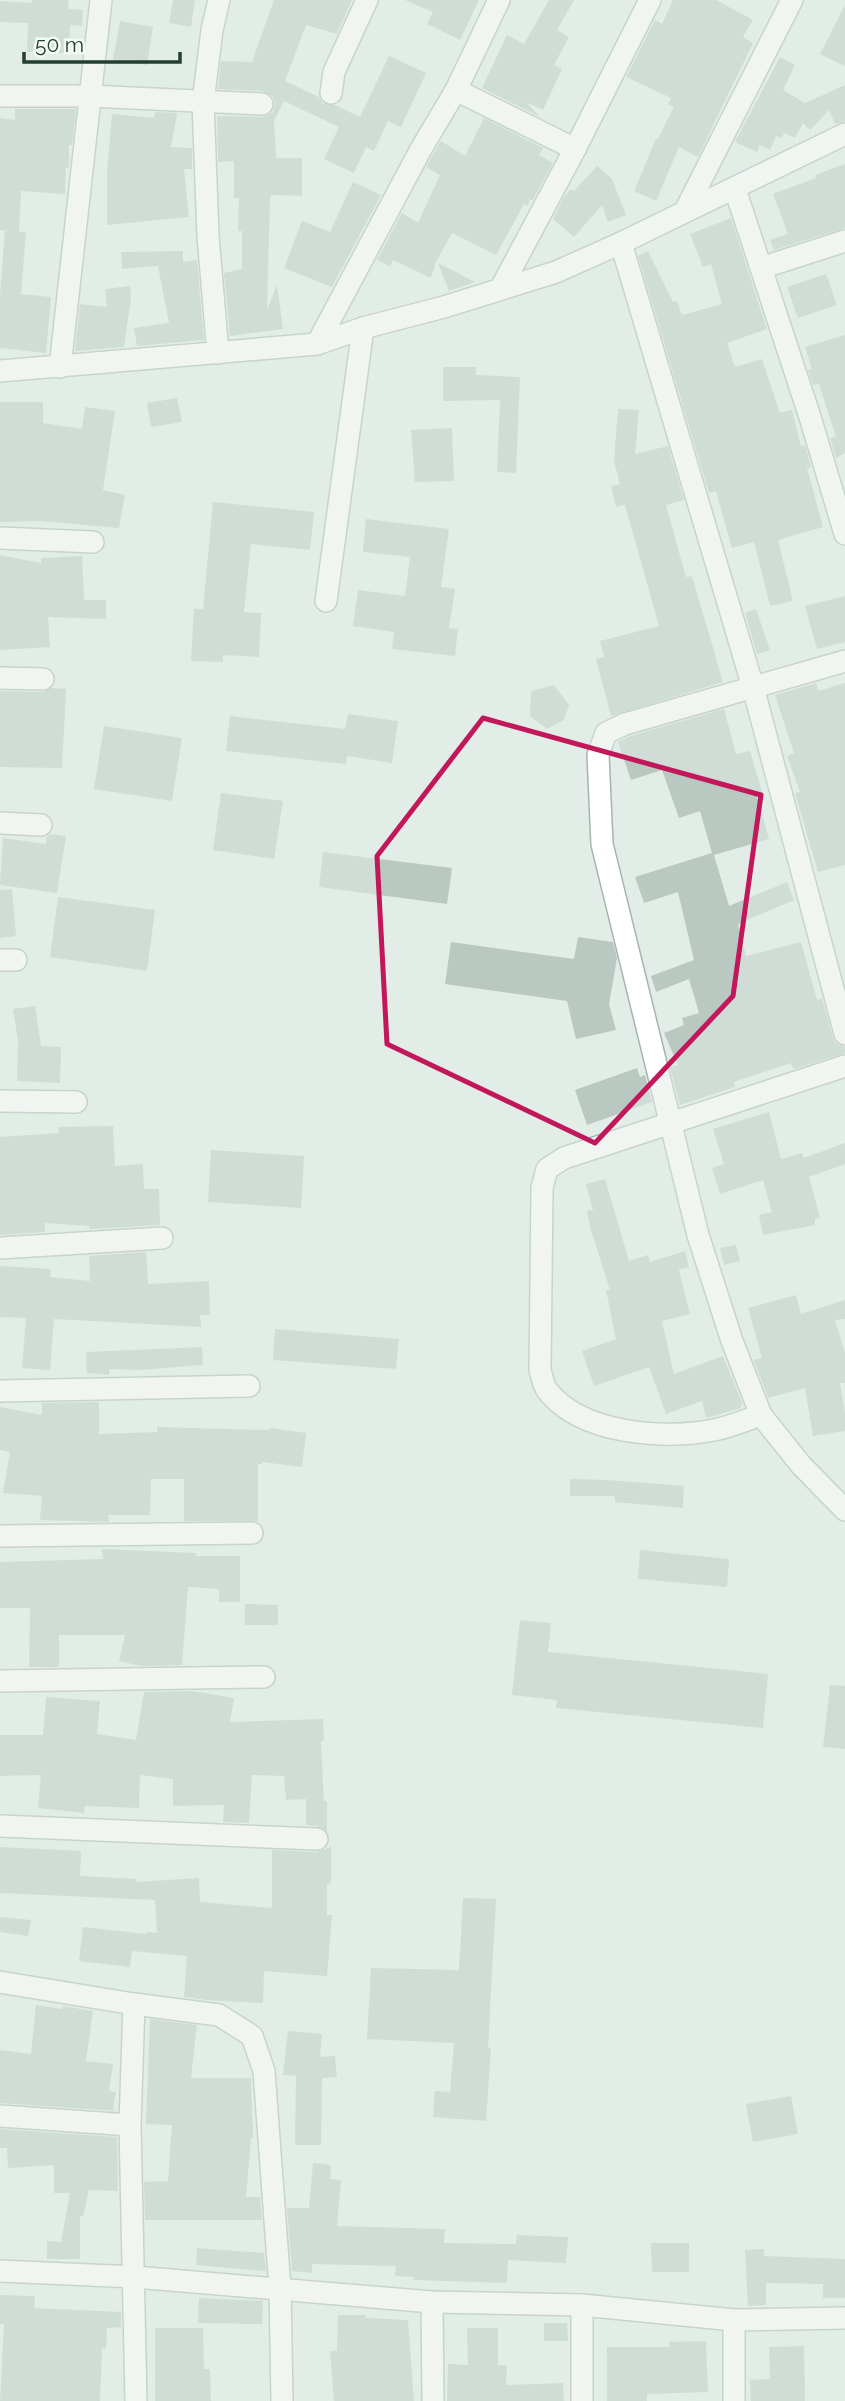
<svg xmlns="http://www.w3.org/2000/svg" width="845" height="2401" font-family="Raleway,sans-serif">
	<rect width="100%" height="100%" fill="#e3ede8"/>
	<g fill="#b9c8c0">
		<path d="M32,0h37l-1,9 15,1 -1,16 -12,-1 -1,28 -42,-1 1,-29 -28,-1v-21l31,2z"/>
		<path d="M173,0h22l-4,27 -22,-4z"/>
		<path d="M274,0h78l-15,34 -31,-9 -21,56 34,16 4,7 12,1 25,12 29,-61 37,17 -25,54 -13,-6 -14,30 -8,-4 -12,26 -30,-14 15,-32 -55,-26 -10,20 2,37h26v38l-31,-1 -1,4 -3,111 10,-25 6,44 -53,7 -6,-63 18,-4v-38h-4l1,-33h-5v-37l-16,1 -1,-46 45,1 11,-5 2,-8 -2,-7 -10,-6 -45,-2 3,-28 31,1z"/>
		<path d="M405,0h74l-19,40 -33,-16 6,-12z"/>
		<path d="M549,0h25l-17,30 12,7 -15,28 8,4 -19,41 -17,-8 14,15 -58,-29 25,-53 17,9z"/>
		<path d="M673,0h43l37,20 -10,17 10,6 -55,114 -19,-10 -23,54 -22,-10 22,-52 1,1 17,-33 -6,-3 3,-6 -45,-21 29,-57 7,4z"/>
		<path d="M845,5v61l-25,-12z"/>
		<path d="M120,21l33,6 -6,38 -34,-5z"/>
		<path d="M780,57l15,8 -12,25 22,13 40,-18v36l-10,3 -6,-14 -19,20 -7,-7 -8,15 -11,-5 -2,5 -6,-2 -6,14 -10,-5 -3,7 -22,-10z"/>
		<path d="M15,109h61l-4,36h-3v23h-3l-1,26 -44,-3 -2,41h7l-5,62 30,3 -5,56 -46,-5v-53l5,-64h7l-12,-1v-112l15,2z"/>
		<path d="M155,112l22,1 -6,34 21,1v21h-8l5,48 -82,8v-53l5,-58 42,4z"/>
		<path d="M484,118l59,30 -4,7 14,8 -21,38 -2,-2 -2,7 -4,-2 -28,51 -44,-22 -16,29 -5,16 -38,-18 -3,6 -13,-6 25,-47 16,10 22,-48 -14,-8 15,-26 24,15z"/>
		<path d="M845,164v64l-71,22 -4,-10 18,-6 -15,-40 43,-16 -1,-3z"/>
		<path d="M597,166l15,13 14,36 -18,7 -6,-17 -28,32 -21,-18 11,-22 7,-8 3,2z"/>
		<path d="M353,182l28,13 -49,92 -48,-19 18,-47 28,11z"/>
		<path d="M731,218l36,111 -40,14 8,24 27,-8 18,54 12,-3 9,36 4,-1 6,22 -4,1 16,59 -45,13 15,61 -23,5 -16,-64 -22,6 -16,-57 -7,2 -71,-237 10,-5 25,51 4,-1 5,14 40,-11 -11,-40 -8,3 -13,-33z"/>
		<path d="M183,251v11l14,-2 7,80 -67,6 -3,-18 35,-5 -11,-57 -36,3 -1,-17z"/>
		<path d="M438,263l37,19 -26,9z"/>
		<path d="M826,274l11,31 -39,13 -11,-31z"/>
		<path d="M130,286l1,12 -7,49 -49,4 5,-47 27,3 -2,-18z"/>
		<path d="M845,335v118l-9,5 -6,-20 6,-1 -17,-53 -6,1 -5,-15 4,-1 -7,-22z"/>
		<path d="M443,367h33v8l44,2 -4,96 -19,-1 3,-72 -57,1z"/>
		<path d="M177,398l5,24 -31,5 -4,-24z"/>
		<path d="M0,402h43v21l39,6 3,-22 30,4 -12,79 22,5 -6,33 -79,-7 -40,1z"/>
		<path d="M618,409l21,1 -4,44 33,-8 16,54 -18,5 20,72 6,-1 31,106 -112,34 -15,-57 8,-2 -4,-16 59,-15 -34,-121 -9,2 -5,-21 9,-2 -6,-23z"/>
		<path d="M452,428l2,53 -39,1 -4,-52z"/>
		<path d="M213,502l101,10 -4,38 -59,-6 -7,68 17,1 -2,44 -36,-2v7l-32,-1 3,-52h9z"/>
		<path d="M366,519l83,10 -8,58 14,2 -6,39 9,1 -3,27 -63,-7 2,-17 -41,-6 5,-36 47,6 5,-39 -47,-5z"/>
		<path d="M0,555l41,8v-5l41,-2 2,44h22v19l-58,-2 2,30 -50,3z"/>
		<path d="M845,596v46l-28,7 -12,-43z"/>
		<path d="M756,609l14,41 -13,4 -12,-41z"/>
		<path d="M816,683l2,8 27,-8v182l-27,7 -23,-79 5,-1 -13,-36 7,-3 -19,-58z"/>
		<path d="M554,685l15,20 -5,15 -17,9 -17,-13 1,-25z"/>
		<path d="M52,688l14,1 -4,79 -62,-1v-76l43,1z"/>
		<path d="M724,709l12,45 14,-3 13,44 -6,2 12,42 -55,16 15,51 58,-24 7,18 -56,24 8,32 55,-14 16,58 5,-2 11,40 3,6 9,3v6l-51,16 -3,-6 -57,19 1,5 -55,18 -10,-38 8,-2 -14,-32 20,-8 -2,-7 17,-5 -10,-34 -33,13 -5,-16 43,-16 -16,-68 -34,11 -9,-26 77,-24 -12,-42 -21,7 -17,-48 -31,10 -13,-38 12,-6z"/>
		<path d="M348,714l50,7 -6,42 -45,-7 -1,8 -120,-13 4,-35 115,13z"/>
		<path d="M104,726l78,12 -10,63 -78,-12z"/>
		<path d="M221,793l62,8 -9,58 -61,-9z"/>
		<path d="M51,834l15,2 -9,57 -57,-8 3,-47 43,6 1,-8z"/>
		<path d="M323,852l129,16 -5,36 -128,-17z"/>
		<path d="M12,889l4,47 -16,2v-48z"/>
		<path d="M58,897l97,13 -8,61 -97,-14z"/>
		<path d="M578,937l35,5 4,16 -8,46 7,26 -40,9 -9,-38 -122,-17 6,-42 123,17z"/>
		<path d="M35,1006l6,40 20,1 -1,36 -43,-2 1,-40 -5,-32z"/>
		<path d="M637,1068l3,9 5,-2 7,27 -65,23 -12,-35z"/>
		<path d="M769,1112l12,47 21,-6 2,5 41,-15v21l-36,13 11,41 -5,1v6l-52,10 -4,-20 13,-3 -9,-32 -43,14 -8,-26 12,-4 -11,-35z"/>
		<path d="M113,1126l2,40 28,-2 1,25h15l1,36 -71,4v-3l-44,-3v9l-45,3v-98l59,-4 -1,-6z"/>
		<path d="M211,1150l93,6 -3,52 -93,-6z"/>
		<path d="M605,1179l24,82 19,-6 2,7 35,-11 4,16 -10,3 11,44 -28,7 12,53 49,-18 20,49h-3l1,3 -35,10 -4,-17 -36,13 -17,-47 -55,19 -12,-35 34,-12 -10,-49h4l-19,-60 -4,-19 6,-1 -7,-26z"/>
		<path d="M736,1245l4,16 -16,4 -4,-17z"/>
		<path d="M146,1252l2,32 61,-3 1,34h-10l1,12 -147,-8 -4,51 -28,-2 4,-50 -26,-1v-51l51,3 -1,8 40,4 -1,-25z"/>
		<path d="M796,1295l5,19 44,-14v19l-10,1 10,33v30h-5l5,30v18l-32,5 -8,-48 -37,10 -14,-38 8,-2 -14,-50z"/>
		<path d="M275,1329l124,10 -3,30 -123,-9z"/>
		<path d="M202,1347l1,18 -64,5 -30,-1v6l-22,-2 -1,-21z"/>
		<path d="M99,1402v32l58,-2v-5l113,3v-2l36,5 -4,34 -40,-5v2h-4v57h-74v-42h-33l-1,36h-42l1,7 -69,-2 2,-24 -39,-3 7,-41 -10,-2v-43l42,8v-12z"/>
		<path d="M570,1479l38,1 76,6 -1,22 -68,-6v-6h-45z"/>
		<path d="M102,1549l94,4 -1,3h45v46h-21v-13l-31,-2 -6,78 -41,1 -22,-5 6,-26h-66v32h-30l1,-59h-30v-46l103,-3z"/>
		<path d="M640,1550l89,9 -2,28 -89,-8z"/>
		<path d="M245,1604l33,1v20h-33z"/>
		<path d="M520,1620l31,3 -3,29 220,22 -5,54 -207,-20 1,-8 -45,-5z"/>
		<path d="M830,1685l15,1v63l-22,-2z"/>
		<path d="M192,1691l42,7 -4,24 93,-3 1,22h-3l3,60h3v31l-9,-6 -12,-1v-26l-20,1 -2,-24 -32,-1 -3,48 -26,-1 1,-17 -51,1v-27l-33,-4 -1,33 -54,-2 -1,7 -46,-5 3,-33 -41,1v-41h43l3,-38 54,4 -3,33 39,6 8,-48z"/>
		<path d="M0,1847l81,4 -1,25 56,3v3l63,-4 1,24 72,6v-58l44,2 15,-5v36l-4,1v31h5l-5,61 -63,-5 -1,32 -57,-3 -22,-3 3,-41 -55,-5 -2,16 -51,-6 4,-34 63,7 1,-2 10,1 -2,-33 -155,-7z"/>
		<path d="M463,1898l33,1 -8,149 3,1 -5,72 -53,-4 2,-26 15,1 4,-49 -87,-4 4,-71 88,2z"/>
		<path d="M0,1917l31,3 -3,16 -28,-4z"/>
		<path d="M36,2005l26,4 1,-3 30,5 -7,50 27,3 -4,27 7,1 -3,17 4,2 -117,-8v-53l31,4z"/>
		<path d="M150,2019l47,6 -6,53h60l2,60h-2l-5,59h14l2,23h-117l-1,-38 24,-1 4,-56 -26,-1z"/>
		<path d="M288,2031l34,3 -2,23 15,-1 2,21 -15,1 -1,67h-26l1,-69 -13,-1z"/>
		<path d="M791,2096l7,38 -45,8 -7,-38z"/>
		<path d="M0,2129l117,8 1,54 -29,-1 -6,27 -3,-1v43h-33v-18l14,1 9,-49h-16v-28l-46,3 -1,-20h-7z"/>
		<path d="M313,2163l18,2 -1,14 11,1 -4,46 108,3 -1,14 72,1 1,-9 51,2 -2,26 -58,-3 -1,23 -93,-3v-3l-19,-1 1,-10 -84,-2v9l-20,-2 -5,-63h22z"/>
		<path d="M651,2243h38v29h-37z"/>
		<path d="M197,2248l67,5 2,18 -70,-6z"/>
		<path d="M764,2249v7l81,3v39h-22v-14l-57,-1v22l-18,1 -3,-56z"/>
		<path d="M0,2295l35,1 -1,12 87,4v15l-14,1 -1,21 -4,-1 -2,53h-100l4,-77h-4z"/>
		<path d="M199,2298l64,3 -1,23 -64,-1z"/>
		<path d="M338,2315h28v3l42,2 6,81h-80l-4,-50h7z"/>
		<path d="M544,2323h23l1,18h-24z"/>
		<path d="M155,2328h48l1,41h6l1,32h-56z"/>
		<path d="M467,2328h31v37l9,1 -1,19 57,-2 1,18h-117l1,-37 20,1z"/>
		<path d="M706,2341l2,51 -61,2v7h-40v-54h62v-5z"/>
		<path d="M804,2346l1,55h-54l-1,-21 20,-1 -1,-32z"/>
	</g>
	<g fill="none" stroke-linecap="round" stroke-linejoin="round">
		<g stroke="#a5b5ae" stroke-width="24">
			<g id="minor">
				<path d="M456,90l119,59"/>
				<path d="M331,93l3,-21 33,-72"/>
				<path d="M0,96h89l173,8"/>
				<path d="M735,189l75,228 35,117"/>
				<path d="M685,211l107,-211"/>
				<path d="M621,243l132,444 92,347"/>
				<path d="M761,268l84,-27"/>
				<path d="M501,288l74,-139 75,-149"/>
				<path d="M317,344l104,-195 35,-59 43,-90"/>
				<path d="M218,353l-10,-117 -5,-134 9,-72 7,-30"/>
				<path d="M60,367l41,-367"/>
				<path d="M0,371l317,-27 46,-16 81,-21 112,-35 65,-29 224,-109"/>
				<path d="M0,538l93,4"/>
				<path d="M326,601l37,-273"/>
				<path d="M845,661l-220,63 -19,9 -8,22 4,89 96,391 34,106 29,74 40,50 44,45"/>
				<path d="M0,678l43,1"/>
				<path d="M0,823l41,2"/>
				<path d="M0,960h16"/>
				<path d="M0,1101l76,1"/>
				<path d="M0,1248l162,-10"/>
				<path d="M0,1391l249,-5"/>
				<path d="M761,1415c-15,5 -31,12 -47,15 -50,10 -134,4 -167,-40 -4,-5 -5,-14 -7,-20l2,-182 5,-19 17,-11 281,-92"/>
				<path d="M0,1536l252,-3"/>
				<path d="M0,1681l264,-4"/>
				<path d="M0,1826l317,13"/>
				<path d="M0,1982l134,22 85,11 33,21 12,35 16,217 2,113"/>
				<path d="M134,2004l-4,121 6,276"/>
				<path d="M0,2116l130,9"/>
				<path d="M0,2271l135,6 297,25 150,3 152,15 111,-2"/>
				<path d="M432,2302l1,99"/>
				<path d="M734,2320v81"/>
				<path d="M582,2401v-96"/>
			</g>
		</g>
		<use href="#minor" stroke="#fff" stroke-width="21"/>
	</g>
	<path d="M0 0H845V2401H0ZM483,718l278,77 -28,201 -138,147 -208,-99 -10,-188z" fill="#e3ede8" fill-opacity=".55" fill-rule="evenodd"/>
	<path fill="none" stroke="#c2185b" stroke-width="5" stroke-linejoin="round" d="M483,718l278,77 -28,201 -138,147 -208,-99 -10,-188z"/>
	<path d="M24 52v10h156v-10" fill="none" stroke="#223f33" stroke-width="3.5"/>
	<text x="35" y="52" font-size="21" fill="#223f33" stroke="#f4faf6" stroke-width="5" paint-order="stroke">50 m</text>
</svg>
